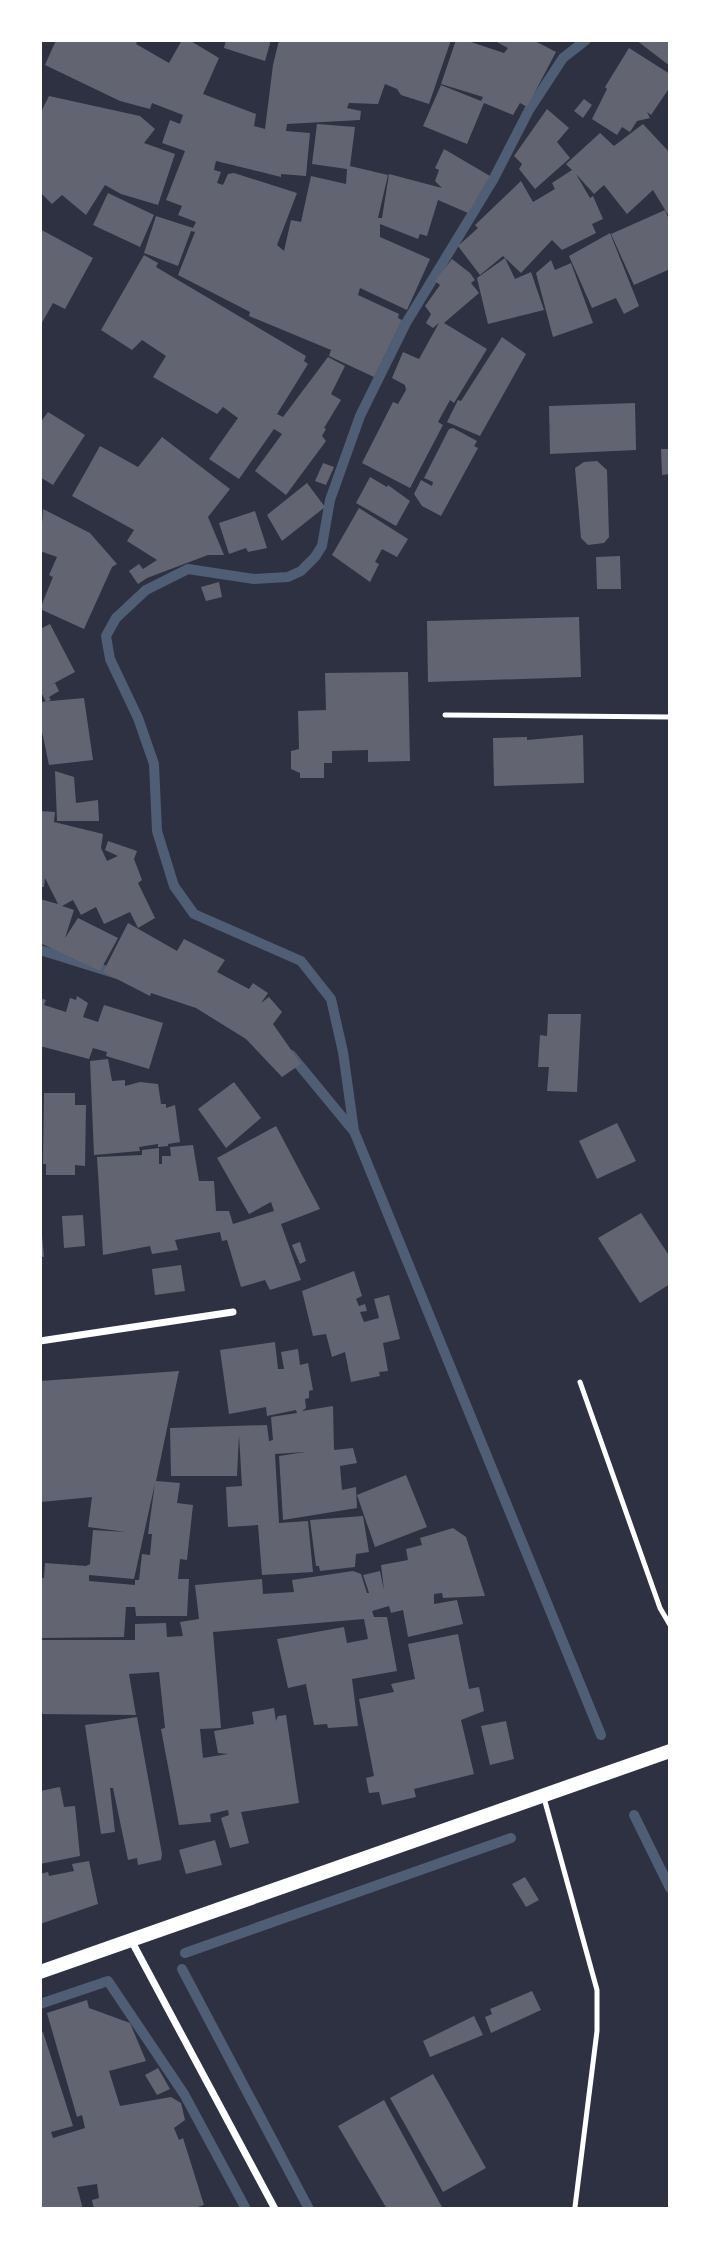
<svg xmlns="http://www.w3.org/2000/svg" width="710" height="2249" font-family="'IBM Plex Sans',sans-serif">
	<rect width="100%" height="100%" fill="#2d3142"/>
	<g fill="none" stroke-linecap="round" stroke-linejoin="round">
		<g stroke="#4f5d75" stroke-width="10">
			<path d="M586,40l-23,18 -34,52 -36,70 -87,143 -46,93 -30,84 -8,46 -7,11 -14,14 -13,6 -34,2 -66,-10 -42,21 -30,28 -10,18 4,23 28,59 16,46 3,67 17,55 20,28 107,47 30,38 12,53 11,79 247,604"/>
			<path d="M40,950l77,24"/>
			<path d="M291,1055l61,74"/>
			<path d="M634,1815l36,73"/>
			<path d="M185,1953l326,-115"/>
			<path d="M182,1969l127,240"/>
			<path d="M40,2004l68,-23 76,113 62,115"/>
		</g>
	</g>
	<g fill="#626471" fill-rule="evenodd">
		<path d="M56,40h82l-2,4 33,19 13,-23h7l30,18 -16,36 53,20 -2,12 11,3 8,-64 6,-25h172l-22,64 -28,-9 -4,-6 -12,-5 -7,20 -29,-1 -2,5 14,3 -1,9 -73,4 -1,7 24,2 -4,43 -25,-2v3l-65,-16 -2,9 7,2 -4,11 6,2 5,-11 6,-1 63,20 -20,52 7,6 7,-31 10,2 10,-46 35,8 1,-15 -35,-5 5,-40 38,3 -5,39 38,9 -10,43h4l7,-44 53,14 -7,-7 4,-11 -4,-2 9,-19 46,27 -22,37 -30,-13 -11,36 -7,-2 -2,5 -38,-15v13l50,22 -23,51 -47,-22 -2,7 41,19 -1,4 4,2 -28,57 -45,-21 2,-6 -82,-34 1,-4 -72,-37 17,-43 -4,-1 -13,35 -34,-13 12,-37 37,12 3,-6 -18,-7 4,-9 -16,-6 19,-49 -23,-8 8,-23 10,4 3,-9 -31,-12 -2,6 -30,-8 -75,-36z"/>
		<path d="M226,40h45l-6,21 -41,-13z"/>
		<path d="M456,40h9l39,13 4,-5 -15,-8h40l23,12 -29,55 -7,-4 -7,12 -29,-12 -17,41 -44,-18 18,-41 40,16 2,-4 -42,-13z"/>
		<path d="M636,40h34v26z"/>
		<path d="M629,48l41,26v13l-19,28 -4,-3 3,6 -13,3 -7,11 -8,-5 -5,8 -25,-16 15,-30 -2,-2z"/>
		<path d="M49,96l91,20 15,13 -11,14 31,11 -17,51 -37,-11 -16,-9 -19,30 -24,-20 -10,9 -12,-12v-78z"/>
		<path d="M584,99l8,6 -9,13 -9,-7z"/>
		<path d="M547,109l22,19 -12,14 13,16 -35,31 -16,-20 3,-5 -8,-8z"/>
		<path d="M643,124l27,29v65l-17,-28 -26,24 -23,-29 -10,9 -18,-20 14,24 3,-2 10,23 -11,5 4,9 -34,17 -10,-10 -31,33 -18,-17 -23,19 -22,-29 20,-18 -3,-3 46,-44 12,21 22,-13 -3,-6 20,-13 -6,-6 34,-31 14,13z"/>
		<path d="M108,193l46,22 -14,32 -47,-22z"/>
		<path d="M665,210l5,12v47l-36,16 -23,-51z"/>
		<path d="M40,229l53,29 -28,51 -12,-6 -13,23z"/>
		<path d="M610,233l29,73 -15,8 -8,-16 -24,10 -23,-52z"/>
		<path d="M144,255l14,8 -2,4 150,89 -2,5 4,3 -31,50 6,3 45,-60 17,9 -14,28 10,6 -17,28 2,1 -4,7 4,5 -40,54 -31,-24 27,-37 -8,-5 -35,50 -30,-20 29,-41 -15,-11 -6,7 -64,-37 13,-21 -24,-16 -10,10 -31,-20z"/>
		<path d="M505,258l10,21 16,-7 13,38 -56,14 -11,-46z"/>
		<path d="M452,259l18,14 5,7 -4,3 8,10 -35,30 43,26 -33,54 -4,-3 -12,22 5,3 -33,63 -48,-25 31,-61 5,2 8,-14 -1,-5 -13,-7 11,-26 16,7 20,-36 -6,5 -7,-5 5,-9 -6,-8 15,-21 -5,-4z"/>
		<path d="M551,260l4,10 16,-7 22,60 -40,14 -17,-64z"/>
		<path d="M502,337l24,17 -46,82 -33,-14 11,-22 3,1z"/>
		<path d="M635,403l1,47 -86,4 -1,-48z"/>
		<path d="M48,412l37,23 -32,50 -13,-8v-54z"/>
		<path d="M453,428l24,13 -3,5 4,2 -37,68 -19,-10 -8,-12 7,-14 11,6 1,-4 -9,-4 25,-49z"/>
		<path d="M162,437l68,52 -22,28 16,38h-16l-61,23 -9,6 -9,-13 10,-7 4,5 14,-9 -30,-19 7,-11 -62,-34 28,-50 38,21z"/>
		<path d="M661,449h9v25l-8,1z"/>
		<path d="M597,461l10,9 2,67 -5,6 -16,2 -7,-7 -6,-70 9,-6z"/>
		<path d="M323,463l11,4 -8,18 -11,-4z"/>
		<path d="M370,477l17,10 1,-2 22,16 -14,25 -40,-23z"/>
		<path d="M307,483l18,24 -43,34 -15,-26z"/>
		<path d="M359,508l49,31 -11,18 -15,-8 -7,13 4,2 -9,18 -38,-27z"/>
		<path d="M43,509l47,24 27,31 -5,3 -28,62 -44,-20 13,-32 -4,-2 8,-18 -17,-6z"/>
		<path d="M255,511l12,37 -19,4 -2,-4 -17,6 -10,-31z"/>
		<path d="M620,556l1,33h-24l-1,-32z"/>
		<path d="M219,582l3,15 -16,4 -5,-14z"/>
		<path d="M579,617l2,60 -153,5 -1,-61z"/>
		<path d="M50,624l25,48 -28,15 8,-4 4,8 -10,6 2,3 -5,2 -6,-12v-61z"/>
		<path d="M408,672l2,89 -42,1v-12l-36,1v12h-8v15h-24v-5l-9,-4v-18l8,-2 -1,-38 28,-1 -1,-37z"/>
		<path d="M84,698l9,62 -44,5 -9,-43v-20z"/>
		<path d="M583,735l1,48 -90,3 -1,-48 34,-1v3z"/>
		<path d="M55,771l19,6 2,26 22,-3 1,21h-42z"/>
		<path d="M40,811l15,1 -1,10 49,12 -2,14 6,13 11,-5 -13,-6 3,-9 29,10 -3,8 8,21 -4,3 17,35 -17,10 -8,-16 -26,12 -8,-17 -15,8 -8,-15 -11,6 12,4 -9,28 13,-20 40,20 -18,33 -60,-28v-44l18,5 -13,-26 -1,9h-4z"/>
		<path d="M128,923l49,28 7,-12 41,21 -8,12 32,17 4,-6 15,10 -7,10 8,-6 13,15 -9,12 28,40 -19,13 -36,-38 -50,-31 -45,-15 -1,3 -47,-24z"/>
		<path d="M77,996l11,7 -5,14 15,5 6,-17 59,18 -14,46 -43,-13 1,-4 -14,-4 -4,11 -49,-13v-48l6,2 -2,5 22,7 4,-14 6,2z"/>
		<path d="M548,1014h33l-4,78 -30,-1 2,-24h-11l2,-32 7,1z"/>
		<path d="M108,1059l4,22 13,-1v6l15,-4 18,2 3,20h5v4l9,-3 5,37 -12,2v2l-10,1v-3l-19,3 1,4 -46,4 -4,-94z"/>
		<path d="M234,1082l27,36 -35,30 -28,-39z"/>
		<path d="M44,1093h31v12h11l-1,61 -10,-1v10h-29v-11h-3z"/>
		<path d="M617,1123l19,38 -39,18 -18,-38z"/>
		<path d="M276,1126l44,83 -39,15 20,56 -31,10 -5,-10 -24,7 -14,-47 -5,1 -2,-9 -45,8 3,10 -26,4 -2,-8 -47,9 -6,-98 45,-2v-5l17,-2v16h3v-8h9l-1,-9 23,-2 6,36h15l2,30h13l4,13 41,-13 -3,-9 -22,12 -32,-56z"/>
		<path d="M641,1213l29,44v27l-30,19 -42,-65z"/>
		<path d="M83,1215l2,31 -21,2 -2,-32z"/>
		<path d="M40,1235h2l2,22h-4z"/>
		<path d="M300,1242l6,19 -6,3 -8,-19z"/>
		<path d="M181,1265l4,26 -30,4 -3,-26z"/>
		<path d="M354,1271l8,25 -6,3 3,7 6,-2 2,7 -7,1 4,10 15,-4 -5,-19 15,-4 11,44 -17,4 5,28 -9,1 1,4 -29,6 -6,-30 -13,5 -6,-23 -13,2 -11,-45z"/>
		<path d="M275,1342l3,27h6l-3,-17 17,-3 2,16 8,-2 5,27 -4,1v7l-4,1 1,9 -4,3 31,-5 1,44 19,-2 4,15 -17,3 2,24 14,-3 1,21 -74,12 -4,-64 26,-4 -30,2 4,69 29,-2 5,51 -51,3 -4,-50 -30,2 -2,-40 16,-1 -3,-51 -2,41h-66l-1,-48 97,-3 2,16 4,-1 -2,-23 26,-4 -1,-3 -29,6 -1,-9 -37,7 -9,-64z"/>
		<path d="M179,1371l-23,110 24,2 -3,20 16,2 -6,55 -7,-1 -2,20h11l-2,37h-51l-1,-9h-9l-2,30 -84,1v-60h4l1,-15 41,3 4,-2 3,-34 33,2 -38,-5 4,-30 -51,5 -1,-121zM155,1483l-7,51h4l-2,21 -8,-1 -3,26h-4v5l-46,-4v-6l45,4z"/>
		<path d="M406,1475l21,52 -52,20 -18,-52z"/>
		<path d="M363,1516l6,36 -13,2 -1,13 -35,4 -1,-5h-3l-6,-46z"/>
		<path d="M453,1528l13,9 19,59 -42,2 -1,-5 -8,1v10l23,-4 6,24 -55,13 -5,-27 -12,3 -2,-7 -17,5 2,6h13l10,54 -45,8 6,47 -30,2 -1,-4 -13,1 -8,-41 -18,4 -11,-49 67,-12 8,43 -5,-27 21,-4 -4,-20 -151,13 8,96 -21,1 3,29 25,-4 -10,-1 -4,-22 40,-7 -2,-12 22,-4 2,13 2,-5 8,-1 13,88 -58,9 8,31 -19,5 -9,-30 8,-3 -1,-5 -18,4 1,8 -32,3 -18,-96 4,-1 -6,-56 -30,2 7,41 -95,-1 -1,-74h95v-16l31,-1 1,14 16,-1 -3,-14 19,-3 -4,-34 67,-6 1,15 31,-2 -2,-12 61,-9 8,3 6,19h2l-6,-18 17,-4 4,19 -3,-25 27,-5 -2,-11 16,-4 -2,-7z"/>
		<path d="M458,1634l11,55 10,-2 5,24 -23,9 13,54 -60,15 2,8 -34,8 -3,-13 -10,1 -3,-15 8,-2 -15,-77 35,-7 -3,-8 24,-5 -7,-35z"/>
		<path d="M137,1717l25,137 -1,6 -23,5 -1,-7 -9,2 -15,-72h-3l5,44 -14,2 -16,-109z"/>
		<path d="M506,1721l8,38 -24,6 -9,-39z"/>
		<path d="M60,1787l4,20 11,-1 5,50 -40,8v-73z"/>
		<path d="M215,1840l7,25 -36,9 -7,-24z"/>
		<path d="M89,1861l9,43 -58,20v-50l8,-2 1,4 25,-5 -2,-7z"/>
		<path d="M525,1877l14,23 -13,7 -14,-23z"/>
		<path d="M532,1991l9,19 -50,23 -6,-16 7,-3 -2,-5z"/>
		<path d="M87,2000l2,8 41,15 16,38 -37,10 11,35 51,-9 10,6 4,17 -11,8 5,12 4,-2 21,67 -13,4h-97l-2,-9 7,-2 -2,-14 -20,3 6,22h-43v-176l3,-1 30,94 -22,6 2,6 32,-10 -3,-13 -5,2 -30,-104z"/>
		<path d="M474,2016l9,19 -53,22 -7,-16z"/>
		<path d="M158,2068l12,21 -13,6 -12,-20z"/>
		<path d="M433,2074l53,94 -43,24 -53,-94z"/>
		<path d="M384,2100l59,109h-56l-49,-83z"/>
	</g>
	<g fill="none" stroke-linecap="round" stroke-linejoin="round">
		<g stroke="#fff" stroke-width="5">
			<path d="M445,715l225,2"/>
			<path d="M580,1382l80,226 10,17"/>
			<path d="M544,1798l53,192v41l-22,176"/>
		</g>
		<g stroke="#fff" stroke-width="7">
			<path d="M40,1341l193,-29"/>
			<path d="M131,1940l144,269"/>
		</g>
		<path stroke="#fff" stroke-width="14" d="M40,1972l630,-221"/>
	</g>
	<rect width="710" height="2249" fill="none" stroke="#ffffff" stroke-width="84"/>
</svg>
